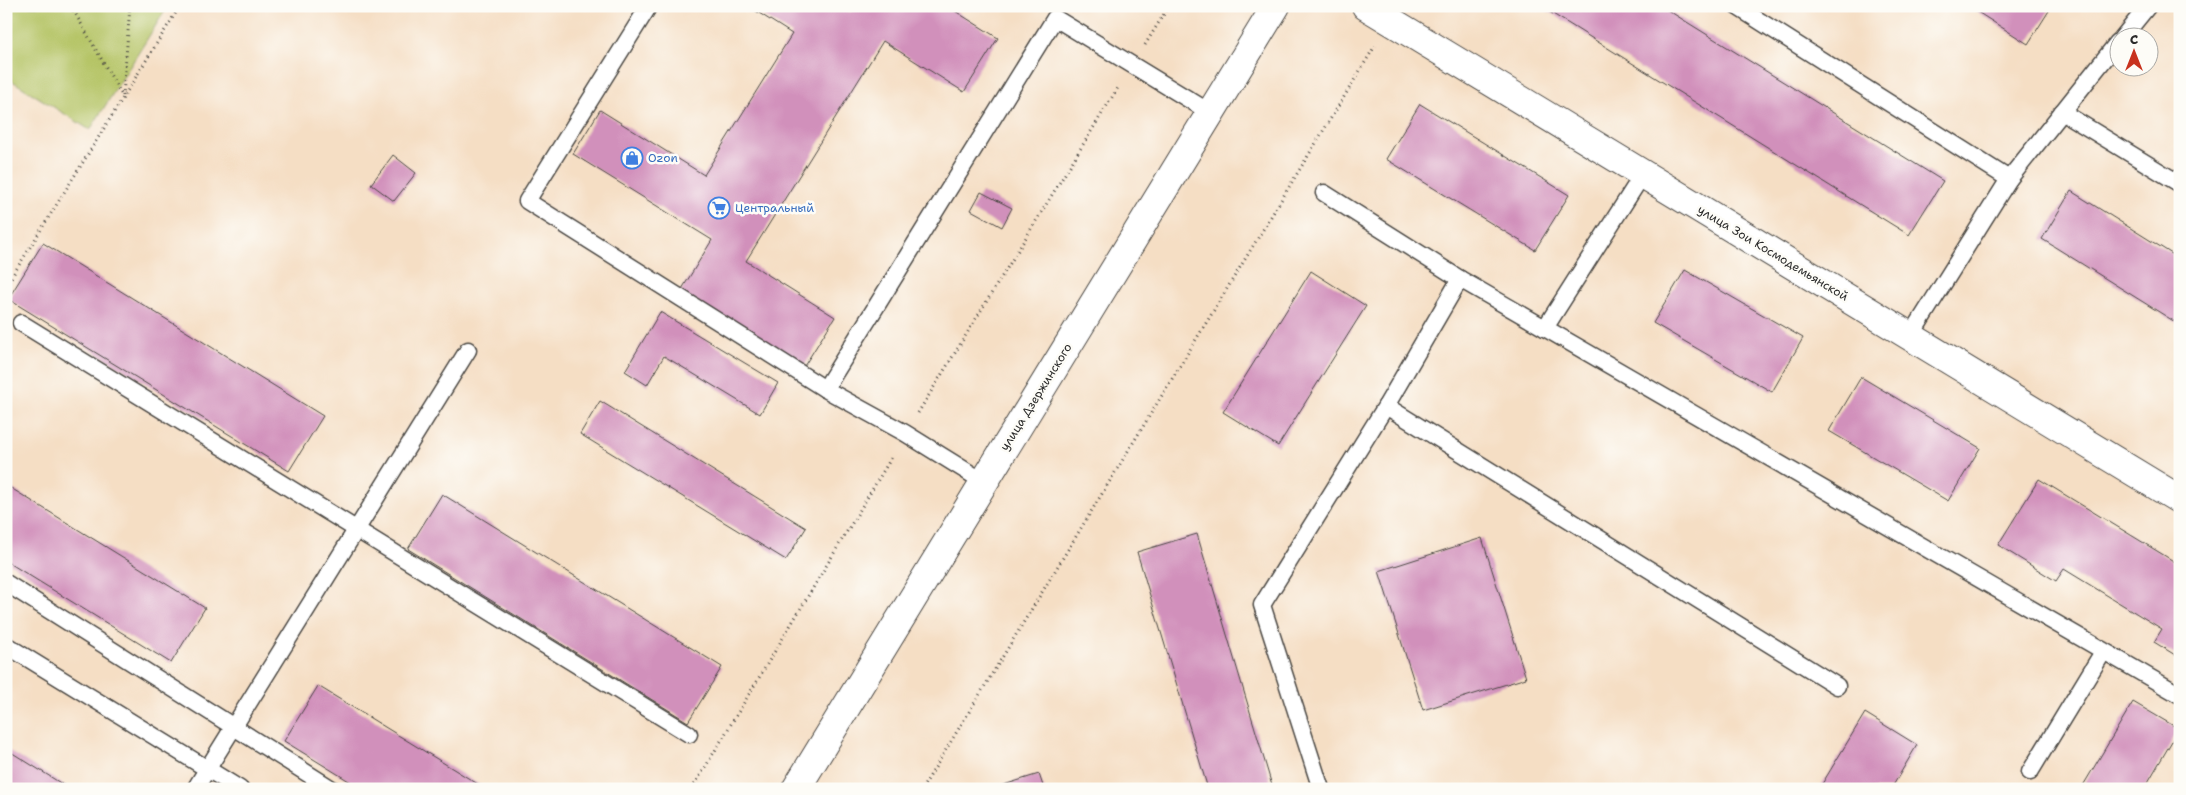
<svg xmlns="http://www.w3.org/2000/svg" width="2186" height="795" font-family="'Shantell Sans',sans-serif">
	<rect width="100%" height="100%" fill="#fdfcf7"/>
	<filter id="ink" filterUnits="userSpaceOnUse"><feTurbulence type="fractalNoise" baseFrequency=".02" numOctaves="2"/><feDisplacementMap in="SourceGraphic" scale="10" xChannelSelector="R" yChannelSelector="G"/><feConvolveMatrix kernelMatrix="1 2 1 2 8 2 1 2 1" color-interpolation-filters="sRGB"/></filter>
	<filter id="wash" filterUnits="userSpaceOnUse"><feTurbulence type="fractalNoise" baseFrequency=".0096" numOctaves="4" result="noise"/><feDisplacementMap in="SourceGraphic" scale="20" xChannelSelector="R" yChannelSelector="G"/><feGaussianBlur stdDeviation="1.12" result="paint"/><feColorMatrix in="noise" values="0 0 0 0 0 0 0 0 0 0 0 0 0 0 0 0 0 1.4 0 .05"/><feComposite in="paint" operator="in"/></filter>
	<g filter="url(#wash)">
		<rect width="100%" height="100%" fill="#f5dec4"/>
		<path fill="#b5c466" stroke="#707848" d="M6,6h162l-78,124 -84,-53z"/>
		<g id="blocks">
			<g fill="#d190bb">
				<path d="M748,6h93l9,6 4,-6h93l51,32 -34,54 -81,-51 -137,220 89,56 -34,54 -122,-77 33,-54 -139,-86 27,-44 104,65 88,-141z"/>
				<path d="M1540,6h121l282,175 -34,54z"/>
				<path d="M1968,6h84l-24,38z"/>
				<path d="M1420,104l149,91 -34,55 -149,-91z"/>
				<path d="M393,155l23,18 -22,28 -23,-17z"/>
				<path d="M2071,191l109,68v66l-138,-86z"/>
				<path d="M981,192l31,16 -10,19 -31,-17z"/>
				<path d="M43,243l280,173 -34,55 -281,-172z"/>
				<path d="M1685,270l118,68 -31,54 -119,-69z"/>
				<path d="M1311,271l55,35 -88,140 -55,-34z"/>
				<path d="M660,312l118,71 -18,31 -96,-58 -17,29 -22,-14z"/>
				<path d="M1861,377l119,71 -32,53 -119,-70z"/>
				<path d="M600,401l206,127 -20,32 -206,-126z"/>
				<path d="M2039,479l141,86v93l-26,-16 8,-13 -98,-60 -8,12 -58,-36z"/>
				<path d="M6,485l199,123 -34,55 -165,-102z"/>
				<path d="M442,494l280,173 -34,55 -280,-173z"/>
				<path d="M1197,534l76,255h-65l-71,-237z"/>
				<path d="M1482,538l44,140 -103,32 -44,-139z"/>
				<path d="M318,686l168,103h-124l-78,-48z"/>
				<path d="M2133,702l46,27 -35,60h-63z"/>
				<path d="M1865,713l52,32 -26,44h-72z"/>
				<path d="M6,749l64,40h-64z"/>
				<path d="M1039,774l5,15h-49l-1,-1z"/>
			</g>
		</g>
	</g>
	<g filter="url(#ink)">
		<use href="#blocks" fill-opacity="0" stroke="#494642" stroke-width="1"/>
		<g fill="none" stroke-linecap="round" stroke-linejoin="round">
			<g stroke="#494642" stroke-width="19">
				<g id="lane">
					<path d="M643,6l4,3 -120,192 298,188 80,44 79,49"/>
					<path d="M1736,6l273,173"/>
					<path d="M2122,38l26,-32"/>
					<path d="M2062,112l118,72"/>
					<path d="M1324,193l136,86"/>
					<path d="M21,323l668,411"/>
					<path d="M1545,328l98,-154"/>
					<path d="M1910,337l99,-158 109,-137"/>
					<path d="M825,389l230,-371 156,95"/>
					<path d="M1386,406l451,280"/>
					<path d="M6,583l326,206"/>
					<path d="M6,645l234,144"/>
					<path d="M2030,772l73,-120"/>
					<path d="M195,789l273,-439"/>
					<path d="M1321,789l-59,-184 124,-199 74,-127 720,416"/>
				</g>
			</g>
			<g stroke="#494642" stroke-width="30">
				<path id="street" d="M1366,6l814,494"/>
			</g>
			<g stroke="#494642" stroke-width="30">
				<path id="secondary" d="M796,789l480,-783"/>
			</g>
			<g stroke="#494642" stroke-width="3" stroke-dasharray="1 4" stroke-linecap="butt">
				<path d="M71,6l52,91"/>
				<path d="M1145,45l24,-39"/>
				<path d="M123,96l7,-90"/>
				<path d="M6,286l174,-280"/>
				<path d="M918,413l201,-327"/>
				<path d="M692,789l201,-334"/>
				<path d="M922,789l453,-743"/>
			</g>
			<use href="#lane" stroke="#fff" stroke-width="16"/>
			<use href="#street" stroke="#fff" stroke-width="28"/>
			<use href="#secondary" stroke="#fff" stroke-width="28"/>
		</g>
	</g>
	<defs>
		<g id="shop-ring" transform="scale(1.125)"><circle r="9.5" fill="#fdfcf7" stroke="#3f7fe0" stroke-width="1.5"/><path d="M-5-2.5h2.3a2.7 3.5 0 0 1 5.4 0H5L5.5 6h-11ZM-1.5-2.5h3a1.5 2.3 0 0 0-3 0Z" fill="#3f7fe0"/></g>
		<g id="supermarket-ring" transform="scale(1.125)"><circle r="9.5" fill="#fdfcf7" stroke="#3f7fe0" stroke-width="1.5"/><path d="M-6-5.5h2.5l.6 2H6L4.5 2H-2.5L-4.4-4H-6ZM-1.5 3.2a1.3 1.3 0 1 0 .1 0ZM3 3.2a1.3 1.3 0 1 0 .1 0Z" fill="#3f7fe0"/></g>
	</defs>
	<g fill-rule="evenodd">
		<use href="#shop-ring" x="632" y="158"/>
		<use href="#supermarket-ring" x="719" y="208"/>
	</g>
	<g text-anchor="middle" stroke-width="5" stroke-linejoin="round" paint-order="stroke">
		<g font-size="12" fill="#366cbe" stroke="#fdfcf7" text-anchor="start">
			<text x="648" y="162">Ozon</text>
			<text x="735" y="212">Центральный</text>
		</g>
		<g font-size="12" fill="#2b2b2b" stroke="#fdfcf7">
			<text transform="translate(1773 253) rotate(31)" y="4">улица Зои Космодемьянской</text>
			<text transform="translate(1036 397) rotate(-58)" y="4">улица Дзержинского</text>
		</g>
	</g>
	<rect width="2186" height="795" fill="none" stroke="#fdfcf7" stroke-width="25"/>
	<g transform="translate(2134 52)"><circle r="24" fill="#fdfcf7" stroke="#a9a8a5"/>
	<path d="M0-4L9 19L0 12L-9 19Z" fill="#c8321e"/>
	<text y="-8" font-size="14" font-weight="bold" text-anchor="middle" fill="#2b2b2b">С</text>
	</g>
</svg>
